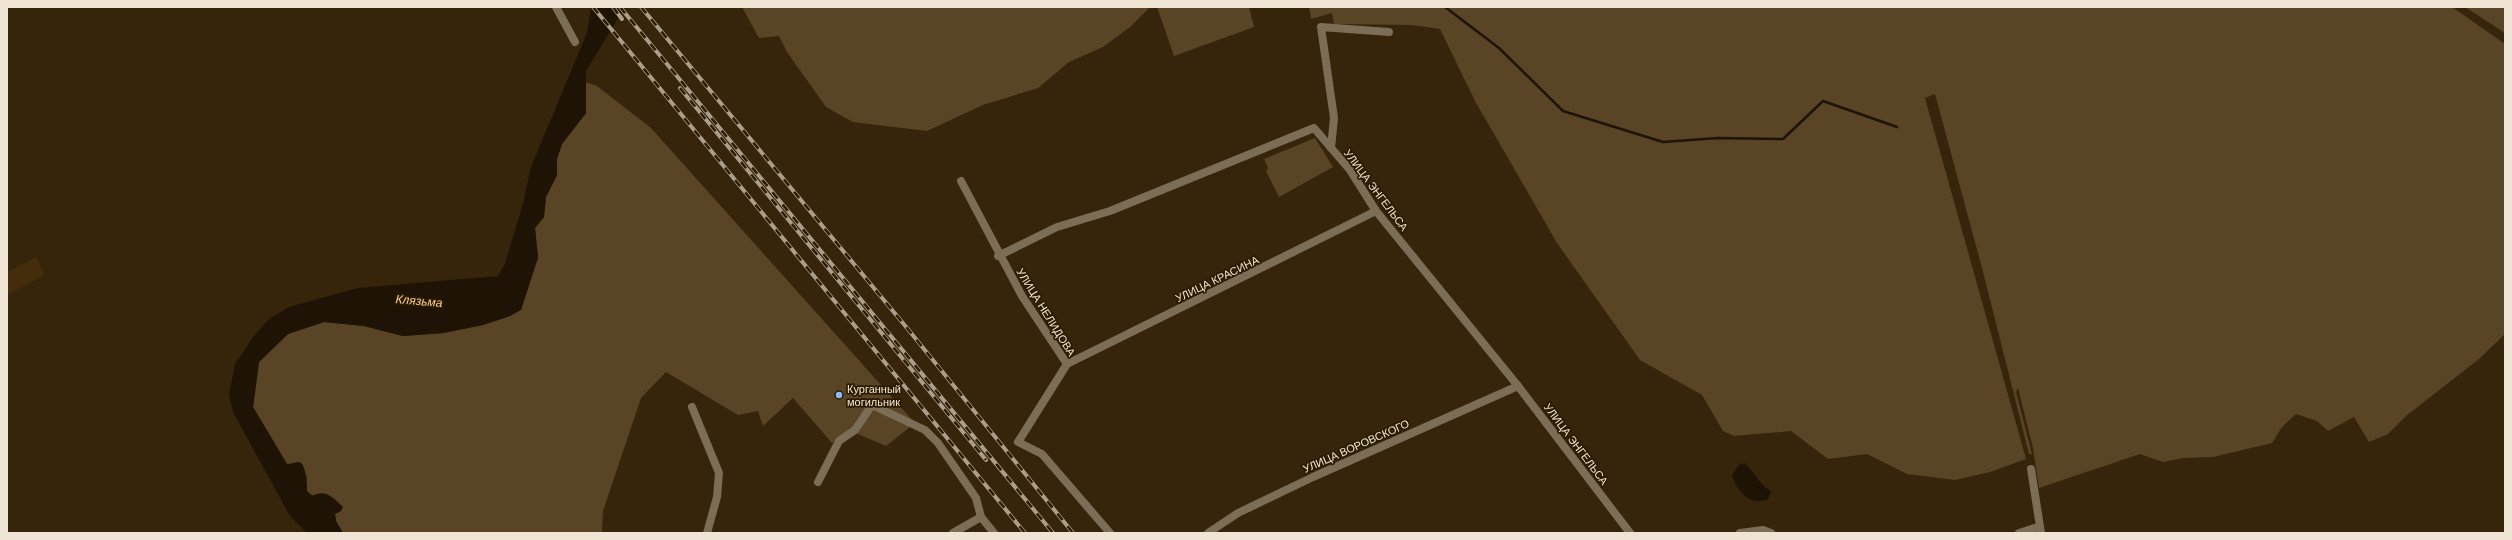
<svg xmlns="http://www.w3.org/2000/svg" width="2512" height="540" font-family="'DM Sans',sans-serif">
	<rect width="100%" height="100%" fill="#36250a"/>
	<path fill="#432d0a" d="M36,257l9,18 -38,20v-23z"/>
	<g fill="#594426">
		<path d="M742,7h408l-20,20 -27,20 -34,15 -31,26 -55,17 -56,26 -74,-9 -27,-15 -39,-55 -8,-16 -20,2z"/>
		<path d="M1157,7h92l5,20 -80,29z"/>
		<path d="M1309,7h1143l53,37v290l-26,25 -73,57 -18,18 -19,8 -15,-25 -26,14 -11,-10 -21,-7 -14,13 -10,16 -59,14 -30,1 -20,4 -23,-8 -101,34 -6,-40 -15,-60 -2,4 16,62h-3l-47,-186 -47,-174 -10,4 101,361 -36,13 -35,8 -48,-6 -40,-20 -39,5 -37,-28 -57,5 -11,-5 -21,-36 -62,-35 -83,-117 -82,-142 -35,-72 -28,-4 -78,-1 -2,-11 -21,6z"/>
		<path d="M2465,7h40v26z"/>
		<path d="M585,82l12,4 54,42 264,295 -29,23 -35,-15 -19,12 -39,-45 -30,28 -5,-15 -20,4 -72,-43 -25,26 -38,113 -1,22h-259l-7,-12 -1,-8 -28,-22v-14l-5,-13h-15l-34,-57 6,-45 29,-28 36,-12 40,4 39,10 40,-3 40,-8 27,-9 28,-58 -3,-30 9,-11 2,-20 11,-22v-17l5,-14 24,-31z"/>
		<path d="M1315,138l18,29 -54,30 -13,-26 2,-3 -4,-9z"/>
	</g>
	<g fill="#1e1304">
		<path d="M591,7h34l-39,64v42l-24,31 -5,15v16l-11,22 -2,20 -9,11 3,30 -17,52 -11,6 -27,9 -40,8 -40,3 -39,-10 -40,-4 -36,12 -29,28 -6,45 34,57c4,0 9,-2 12,-2 7,1 8,24 8,29l5,5c14,-7 20,1 31,11l-2,4 -6,3 1,7 7,12h-36l-17,-17 -57,-104 -4,-18 6,-30 19,-28 15,-17 20,-12 69,-19 140,-12 7,-12 18,-61 8,-36 56,-134z"/>
		<path d="M1744,463c11,8 14,21 27,28l-3,8c-18,8 -31,-8 -36,-24l7,-10z"/>
	</g>
	<g fill="none" stroke-linecap="round" stroke-linejoin="round">
		<path stroke="#1e1304" stroke-width="2.5" d="M1445,7l54,41 64,63 100,31 55,-4 65,1 40,-38 74,26"/>
		<g stroke="#7c6d57" stroke-width="8">
			<path d="M556,7l19,35"/>
			<path d="M1331,148l3,-30 -13,-91 68,5"/>
			<path d="M961,181l61,115 45,68 -49,78 24,12 68,79"/>
			<path d="M998,256l59,-29 53,-16 204,-83 36,42 26,41 142,175 112,147"/>
			<path d="M1067,364l309,-153"/>
			<path d="M692,407l27,66 -2,24 -10,36"/>
			<path d="M2031,469l10,64"/>
			<path d="M818,482l21,-41 16,-11 17,-25 53,25 13,13 38,55 5,19 13,16"/>
			<path d="M953,533l28,-16"/>
			<path d="M1208,533l30,-20 75,-36 205,-91"/>
			<path d="M1740,533l23,-3 8,3"/>
			<path d="M2019,533l19,-6"/>
		</g>
		<g stroke="#ab9e8a" stroke-width="4">
			<g id="rail">
				<path d="M593,7l432,526"/>
				<path d="M613,7l9,12"/>
				<path d="M620,7l433,526"/>
				<path d="M641,7l266,321 166,205"/>
				<path d="M680,88l306,372"/>
			</g>
		</g>
		<use href="#rail" stroke="#2b1b01" stroke-width="2.5" stroke-dasharray="8" stroke-linecap="butt"/>
	</g>
	<circle fill="#89bafc" stroke="#2b1b01" stroke-width="1.5" cx="839" cy="395" r="4"/>
	<g text-anchor="middle" stroke-width="3.5" stroke-linejoin="round" paint-order="stroke">
		<g font-size="11" fill="#f0e5d5" stroke="#2b1b01">
			<text transform="translate(1376 190) rotate(53)" y="4">УЛИЦА ЭНГЕЛЬСА</text>
			<text transform="translate(1217 279) rotate(-26)" y="4">УЛИЦА КРАСИНА</text>
			<text transform="translate(1046 312) rotate(58)" y="4">УЛИЦА НЕЛИДОВА</text>
			<text transform="translate(1576 444) rotate(53)" y="4">УЛИЦА ЭНГЕЛЬСА</text>
			<text transform="translate(1356 446) rotate(-24)" y="4">УЛИЦА ВОРОВСКОГО</text>
		</g>
		<g font-size="11" fill="#f0e5d5" stroke="#2b1b01" text-anchor="start">
			<text x="847" y="393">Курганный<tspan x="847" dy="13">могильник</tspan></text>
		</g>
		<g font-size="12" font-style="italic" fill="#f9ce91" stroke="#2b1b01">
			<text transform="translate(419 301) rotate(5)" y="4">Клязьма</text>
		</g>
	</g>
	<rect width="2512" height="540" fill="none" stroke="#f0e5d5" stroke-width="16"/>
</svg>
